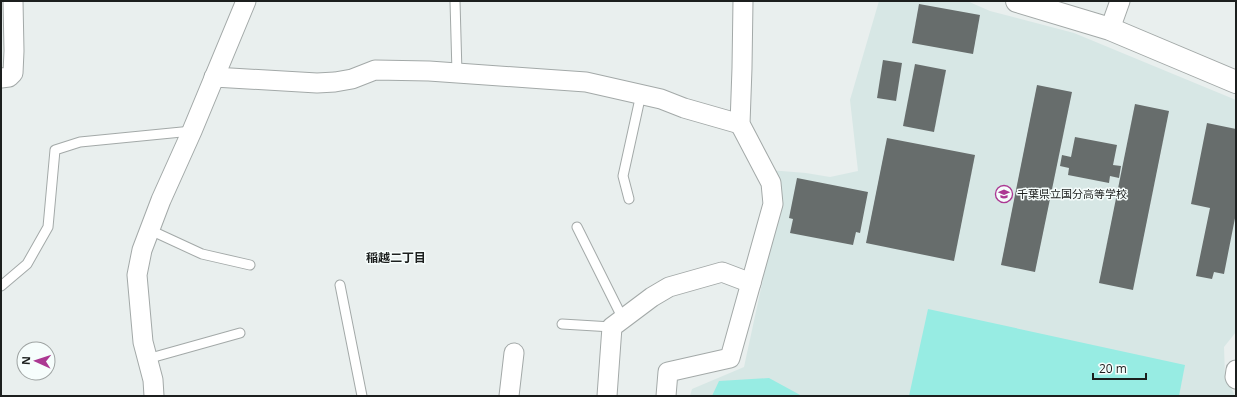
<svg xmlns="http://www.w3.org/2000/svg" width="1237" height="397" font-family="'Open Sans','Noto Sans JP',sans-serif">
	<rect width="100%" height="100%" fill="#e9efee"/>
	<path fill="#d7e7e5" d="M879,1h88l23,10 84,22 162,67v232l-12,15 1,28 10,21h-545l2,-7 52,-22 29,-134 -4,-63 37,3 24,4 28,-6 -8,-71z"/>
	<g fill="#97ece3">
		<path d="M928,309l257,56 -6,31h-270z"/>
		<path d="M769,378l33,18h-90l7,-15z"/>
	</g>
	<g fill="#676d6c">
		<path d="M919,4l61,11 -7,39 -61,-11z"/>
		<path d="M883,60l19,3 -6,38 -19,-3z"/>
		<path d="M915,64l31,6 -12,62 -31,-6z"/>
		<path d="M1037,85l35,7 -37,180 -34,-7z"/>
		<path d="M1135,104l34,7 -36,179 -34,-7z"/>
		<path d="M1207,123l29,6v84l-12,61 -10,-2 -2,7 -16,-3 14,-68 -19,-4z"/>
		<path d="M1075,137l42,8 -4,20 8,1 -2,12 -9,-2 -1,7 -41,-8 1,-7 -9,-2 2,-11 9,2z"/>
		<path d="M887,138l88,17 -21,106 -88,-18z"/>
		<path d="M797,178l71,14 -8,41 -4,-1 -3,13 -63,-12 3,-14 -4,-1z"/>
	</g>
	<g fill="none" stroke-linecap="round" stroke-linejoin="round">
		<g stroke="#a3a9a8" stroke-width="11">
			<g id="lane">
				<path d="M455,1l2,72"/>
				<path d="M629,199l-6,-23 18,-82"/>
				<path d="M577,227l46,92"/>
				<path d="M150,230l52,24 48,11"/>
				<path d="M340,285l22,111"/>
				<path d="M1,286l26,-22 21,-37 7,-77 25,-8 112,-11"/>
				<path d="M562,324l50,3"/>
				<path d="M147,359l93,-26"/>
			</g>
		</g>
		<g stroke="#a3a9a8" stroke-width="21">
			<g id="street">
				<path d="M1110,29l10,-28"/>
				<path d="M214,77l103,6 18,-1 17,-3 23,-9 54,1 157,11 75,17 23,9 56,16"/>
				<path d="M1,78l8,-1 4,-4 1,-22 -1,-50"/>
				<path d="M1236,370l-1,7 1,2"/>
				<path d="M154,396l-1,-16 -10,-38 -6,-67 5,-25 19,-50 31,-69 54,-130"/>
				<path d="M509,396l5,-43"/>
				<path d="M607,396l5,-69 40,-30 17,-10 53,-15 29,11"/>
				<path d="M666,396l2,-24 62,-14 43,-154 -2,-21 -31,-59 2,-56 1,-67"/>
			</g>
		</g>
		<g stroke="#a3a9a8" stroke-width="24">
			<path id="secondary" d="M1017,1l93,28 126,53"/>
		</g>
		<use href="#lane" stroke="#fff" stroke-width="9"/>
		<use href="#street" stroke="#fff" stroke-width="19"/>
		<use href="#secondary" stroke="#fff" stroke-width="22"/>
	</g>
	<defs>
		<g id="school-ring" transform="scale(0.9)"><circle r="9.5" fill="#f6fdfc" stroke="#ab3892" stroke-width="1.5"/><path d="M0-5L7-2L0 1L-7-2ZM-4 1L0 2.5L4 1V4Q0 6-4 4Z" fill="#ab3892"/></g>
	</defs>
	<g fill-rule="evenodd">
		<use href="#school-ring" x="1004" y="194"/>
	</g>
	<g text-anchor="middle" stroke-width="3" stroke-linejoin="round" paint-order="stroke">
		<g font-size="11" fill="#1c1f1e" stroke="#f6fdfc" text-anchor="start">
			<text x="1017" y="198">千葉県立国分高等学校</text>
		</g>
		<g font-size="12" font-weight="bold" fill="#1c1f1e" stroke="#f6fdfc">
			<text x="396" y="262">稲越二丁目</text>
		</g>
	</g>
	<rect width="1237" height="397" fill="none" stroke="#1c1f1e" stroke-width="4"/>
	<g transform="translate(36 361) rotate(273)"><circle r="19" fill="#f6fdfc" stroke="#9fa4a3"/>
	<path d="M0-3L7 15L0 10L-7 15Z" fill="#ab3892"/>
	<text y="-6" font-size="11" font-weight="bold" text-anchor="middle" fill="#1c1f1e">N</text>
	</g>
	<path d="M1093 373v6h53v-6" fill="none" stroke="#1c1f1e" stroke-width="2"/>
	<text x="1099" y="373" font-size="12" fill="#1c1f1e" stroke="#f6fdfc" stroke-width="3" paint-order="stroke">20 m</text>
</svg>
